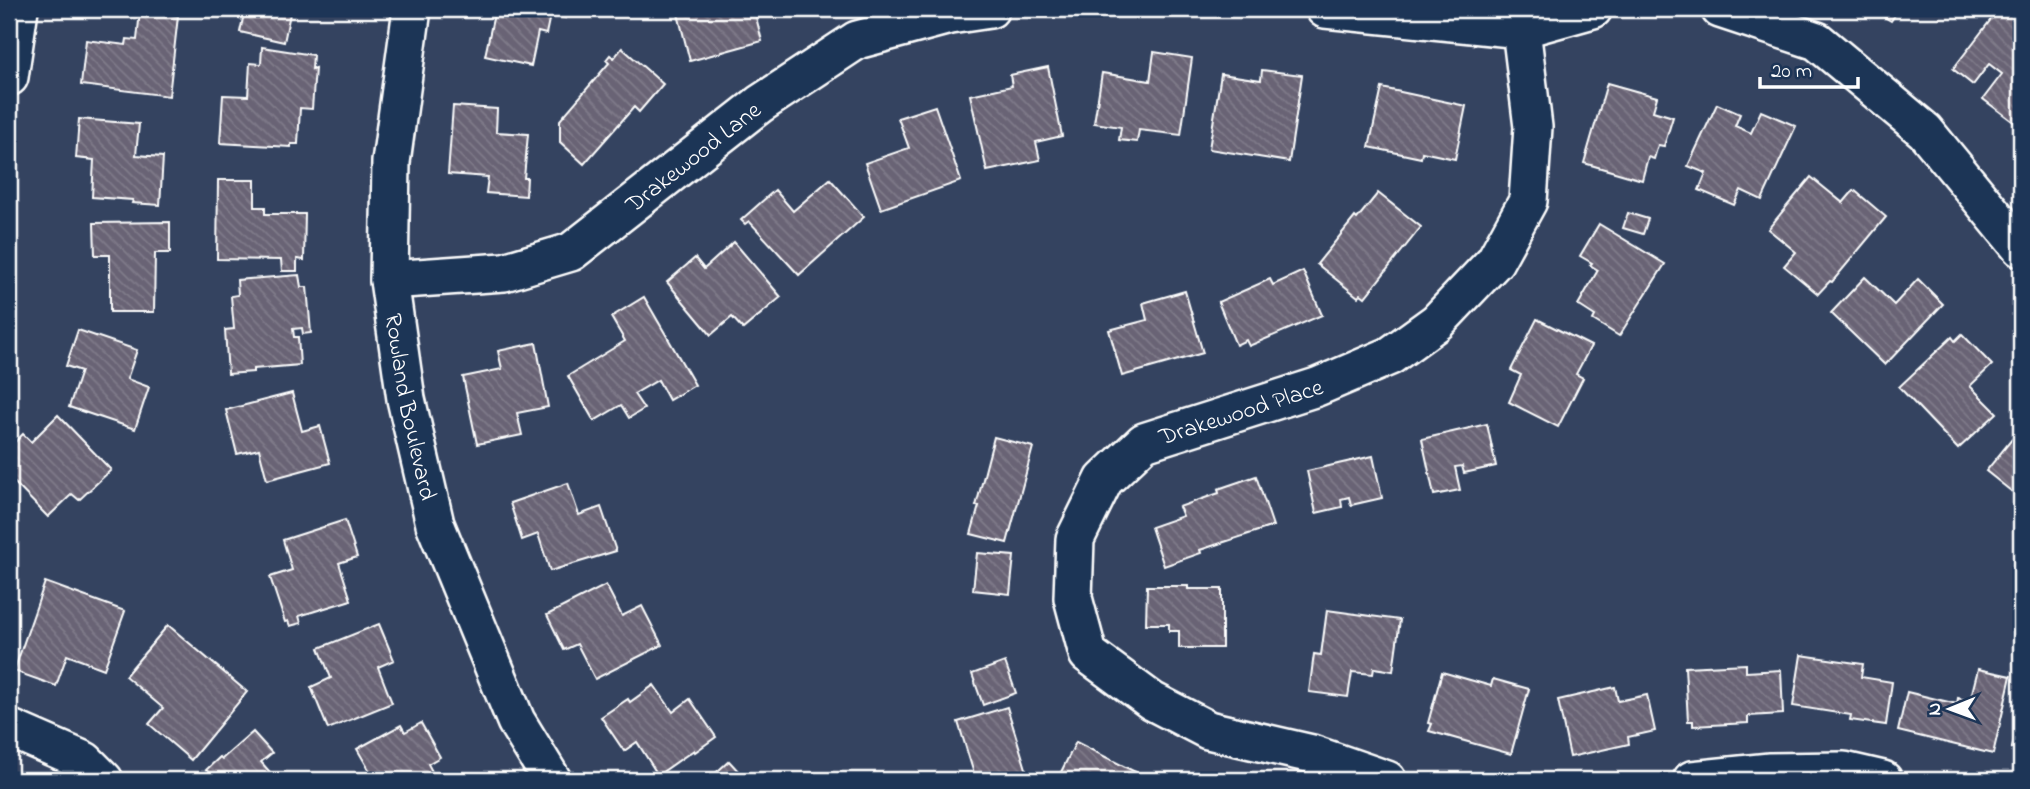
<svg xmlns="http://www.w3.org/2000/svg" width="2030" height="789" font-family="'Indie Flower',sans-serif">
	<defs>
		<pattern id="building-back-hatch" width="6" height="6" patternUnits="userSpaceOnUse" patternTransform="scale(1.75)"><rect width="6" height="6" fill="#696475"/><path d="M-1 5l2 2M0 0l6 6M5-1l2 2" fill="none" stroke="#807b8a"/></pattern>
	</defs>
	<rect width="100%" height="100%" fill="#344360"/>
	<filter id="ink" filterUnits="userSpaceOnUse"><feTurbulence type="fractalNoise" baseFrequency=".0143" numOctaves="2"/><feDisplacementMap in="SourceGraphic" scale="14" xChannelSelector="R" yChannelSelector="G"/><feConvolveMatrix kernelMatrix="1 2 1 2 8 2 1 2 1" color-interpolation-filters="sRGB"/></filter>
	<g filter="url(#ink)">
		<g fill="url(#building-back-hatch)" stroke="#fff" stroke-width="2">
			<path d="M245,9h46l-7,33 -44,-10z"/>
			<path d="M495,9h72l-2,9 -15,-3 -4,19 -8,-2 -7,34 -46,-10z"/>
			<path d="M683,9h71l8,32 -72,20 -13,-51z"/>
			<path d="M1871,9h28l-8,12z"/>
			<path d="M1999,9h7l15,12v93l-6,9 -32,-24 19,-25 -13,-10 -16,21 -20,-16z"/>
			<path d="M140,11l38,5 -9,80 -88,-11 5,-45 40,5 1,-6 10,1z"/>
			<path d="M262,47l51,8 -1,14 3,-1 -3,41 -12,-1 -2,36h-7v3l-71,-4 3,-48 25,1 2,-33 11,1z"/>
			<path d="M622,48l41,36 -24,28 -5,-5 -50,57 -24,-22v-22l49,-57 -3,-3 4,-5 4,3z"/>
			<path d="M1154,52l38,6 -11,77 -42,-5 -2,12 -18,-2 2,-13 -27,-4 8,-50 48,8z"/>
			<path d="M1048,67l14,69 -26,6 4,18 -53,11 -17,-76 42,-9 -2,-11z"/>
			<path d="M1262,70l40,5 -13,87 -80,-13 12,-75 40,6z"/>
			<path d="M1607,83l50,14 -4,14 20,6 -9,29 -6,-1 -4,14 -6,-2 -6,23 -58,-17z"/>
			<path d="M1382,88l84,18 -11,53 -33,-7 -1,6 -52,-11z"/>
			<path d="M1717,104l23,10 -5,12 16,7 10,-22 35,15 -34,74 -21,-10 -7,15 -35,-15 7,-17 -18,-7z"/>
			<path d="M453,106l44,3 -1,23 32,2 -4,44h3l-1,18 -40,-3 2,-16 -40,-3z"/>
			<path d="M935,106l26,75 -80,28 -16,-46 44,-15 -11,-30z"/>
			<path d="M79,119l60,5 -3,31 27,2 -3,48 -28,-2 1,-3 -41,-3 2,-37 -18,-2z"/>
			<path d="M1811,177l32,26 11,-13 32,27 -54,65 -2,-1 -12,13 -34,-28 12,-14 -28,-23z"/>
			<path d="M830,179l34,38 -65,58 -50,-54 -4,3 -4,-4 34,-30 18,21z"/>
			<path d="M218,180h37v27h10v7h40l-1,46 -7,-1v12h-15l-1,-11 -64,-1z"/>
			<path d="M1378,193l43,34 -56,70 -4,-3 -3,3 -41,-33 38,-47 2,2z"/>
			<path d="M1628,213l20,6 -5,15 -20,-6z"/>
			<path d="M170,222v31h-15l-1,59h-44v-57h-15l-1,-32z"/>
			<path d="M1599,224l66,40 -46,72 -26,-16 2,-4 -17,-11 20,-35 -8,-5 2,-2 -12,-7z"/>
			<path d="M734,242l47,55 -38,32 -11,-12 -21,18 -44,-53 28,-24 9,11z"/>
			<path d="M1303,271l19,44 -73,31 -3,-6 -10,5 -18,-43 52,-23 3,6z"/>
			<path d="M299,275l2,12h6l4,46 -8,1 -1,-6 -9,1 1,8h4l2,28 -47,4v3l-25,2 -3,-44 9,-1 -3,-33 7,-1 -1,-15z"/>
			<path d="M1865,277l29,28 24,-26 25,25 -58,61 -54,-52z"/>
			<path d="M1185,291l18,62 -81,23 -13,-46 38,-10 -4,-17z"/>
			<path d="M644,297l51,88 -26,15 -11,-20 -24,14 10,15 -15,9 -8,-13 -27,16 -26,-45 57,-35 -14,-24z"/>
			<path d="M1537,319l54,27 -15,28 7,4 -25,49 -49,-25 12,-27 -10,-5z"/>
			<path d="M78,330l59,20 -10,29 22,8 -14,42 -66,-22 12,-36 -15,-5z"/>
			<path d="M1962,334l30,31 -22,21 27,27 -39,36 -59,-62 53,-50 3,4z"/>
			<path d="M536,343l12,64 -31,6 5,22 -45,9 -14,-67 39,-8 -4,-18z"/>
			<path d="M292,393l10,38 18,-5 10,37 -63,17 -8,-31 -22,5 -11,-44z"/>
			<path d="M58,415l53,55 -32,30 -7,-6 -24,23 -39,-40v-29l14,-14 8,8z"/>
			<path d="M1487,424l9,42 -32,7 -2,-7 -7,1 5,23 -26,5 -12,-56z"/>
			<path d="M2021,428v71l-35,-28z"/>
			<path d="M994,437l39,10 -26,96 -36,-9 8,-28h-3z"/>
			<path d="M1373,456l9,42 -31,7 -2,-8 -8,2 1,8 -26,6 -9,-42z"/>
			<path d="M1256,476l17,50 -73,24 1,3 -37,13 -13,-39 32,-11 -4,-9 40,-14 -1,-4z"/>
			<path d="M568,483l11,32 22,-8 15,44 -66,20 -12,-37 -16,6 -12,-37z"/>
			<path d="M345,520l12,37 -18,6 12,37 -52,16 2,7 -11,3 -2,-5 -3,1 -15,-45 22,-7 -9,-30z"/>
			<path d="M977,553l37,3 -4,38 -37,-4z"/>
			<path d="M45,582l80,29 -21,58 -37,-14 -11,31 -42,-15z"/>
			<path d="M606,585l16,31 20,-10 20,39 -67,34 -18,-35 -13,6 -17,-35z"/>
			<path d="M1147,586h41v3h34v59h-43v-17h-10v-7h-23z"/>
			<path d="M1327,610l73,10 -7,51 -19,-3 -1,6 -21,-2 -4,25 -39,-5 5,-38 7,1z"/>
			<path d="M379,624l15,36 -16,7 14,36 -64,26 -17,-42 20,-9 -12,-30z"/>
			<path d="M168,625l79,67 -56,68 -42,-36 14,-16 -38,-32z"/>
			<path d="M1801,655l62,9 -2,13 31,5 -6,43 -36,-5 1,-5 -58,-9z"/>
			<path d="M1005,662l11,31 -33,12 -11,-31z"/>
			<path d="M1746,664v8l35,-2 2,44 -35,2v7l-55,3v-5h-5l-3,-54z"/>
			<path d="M1978,669l33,7 -18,78 -95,-23 9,-39 50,12 1,-6 12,3z"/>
			<path d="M1442,672l49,14 2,-7 36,10 -18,65 -82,-23 3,-7 -4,-1z"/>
			<path d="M654,685l19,27 17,-13 26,38 -21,15 -1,-2 -36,25 -21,-33 -13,9 -23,-34 27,-18 2,3z"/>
			<path d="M1615,687l3,14 29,-6 8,36 -27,6 1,7 -59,13 -12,-57z"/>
			<path d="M1007,707l20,65 -26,8h-25l-18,-58z"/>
			<path d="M2021,714v37l-9,-3z"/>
			<path d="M421,723l19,34 -12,7 8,15 -61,1 -18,-31 44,-24 4,7z"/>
			<path d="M253,732l19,21 -11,9 16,18h-78l9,-8 -2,-2 14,-13 2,2z"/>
			<path d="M1076,742l75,38h-94z"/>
			<path d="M729,761l12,13 -2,2 4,4h-35z"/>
		</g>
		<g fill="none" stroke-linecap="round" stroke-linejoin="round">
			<g stroke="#fff" stroke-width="42">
				<g id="minor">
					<path id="s1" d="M412,9l-21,153 -2,118 17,119 29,125 81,197 36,59"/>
					<path d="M1325,9l196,20 72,-20"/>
					<path d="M1720,9l97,32 108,90 96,117"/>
					<path d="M9,77l10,-68"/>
					<path id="s2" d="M389,280l115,-8 67,-20 189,-148 97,-64 93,-25 40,-6"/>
					<path d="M9,728l76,33 19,19"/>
					<path id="s3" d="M1387,780l-75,-26 -104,-24 -56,-29 -64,-47 -15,-56 2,-59 29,-59 40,-38 173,-55 73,-31 47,-34 58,-61 33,-60 5,-74 -12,-98"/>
					<path d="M1692,780l78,-8 74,-1 39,9"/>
				</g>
			</g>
			<use href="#minor" stroke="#1d3557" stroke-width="37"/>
		</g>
	</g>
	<g text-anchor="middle" stroke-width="5" stroke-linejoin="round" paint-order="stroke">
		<g font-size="24" fill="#fff" stroke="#1d3557">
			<text dy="8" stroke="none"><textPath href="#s2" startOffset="340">Drakewood Lane</textPath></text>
			<text dy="8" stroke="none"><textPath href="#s1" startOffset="401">Rowland Boulevard</textPath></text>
			<text dy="8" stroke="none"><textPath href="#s3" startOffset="668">Drakewood Place</textPath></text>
		</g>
	</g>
	<rect width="2030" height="789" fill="none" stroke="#1d3557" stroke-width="35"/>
	<rect x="18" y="18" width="1995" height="754" fill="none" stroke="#fff" stroke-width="2.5" filter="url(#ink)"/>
	<g transform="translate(1950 709) rotate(269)" stroke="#1d3557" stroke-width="5" paint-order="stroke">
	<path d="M0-5L12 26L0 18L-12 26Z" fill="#ffffff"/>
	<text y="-10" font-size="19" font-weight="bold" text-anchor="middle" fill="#ffffff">N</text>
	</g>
	<path d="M1760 77v10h98v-10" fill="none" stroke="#ffffff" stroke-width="3.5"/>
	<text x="1771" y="77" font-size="21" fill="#ffffff" stroke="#1d3557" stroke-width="5" paint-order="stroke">20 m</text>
</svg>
